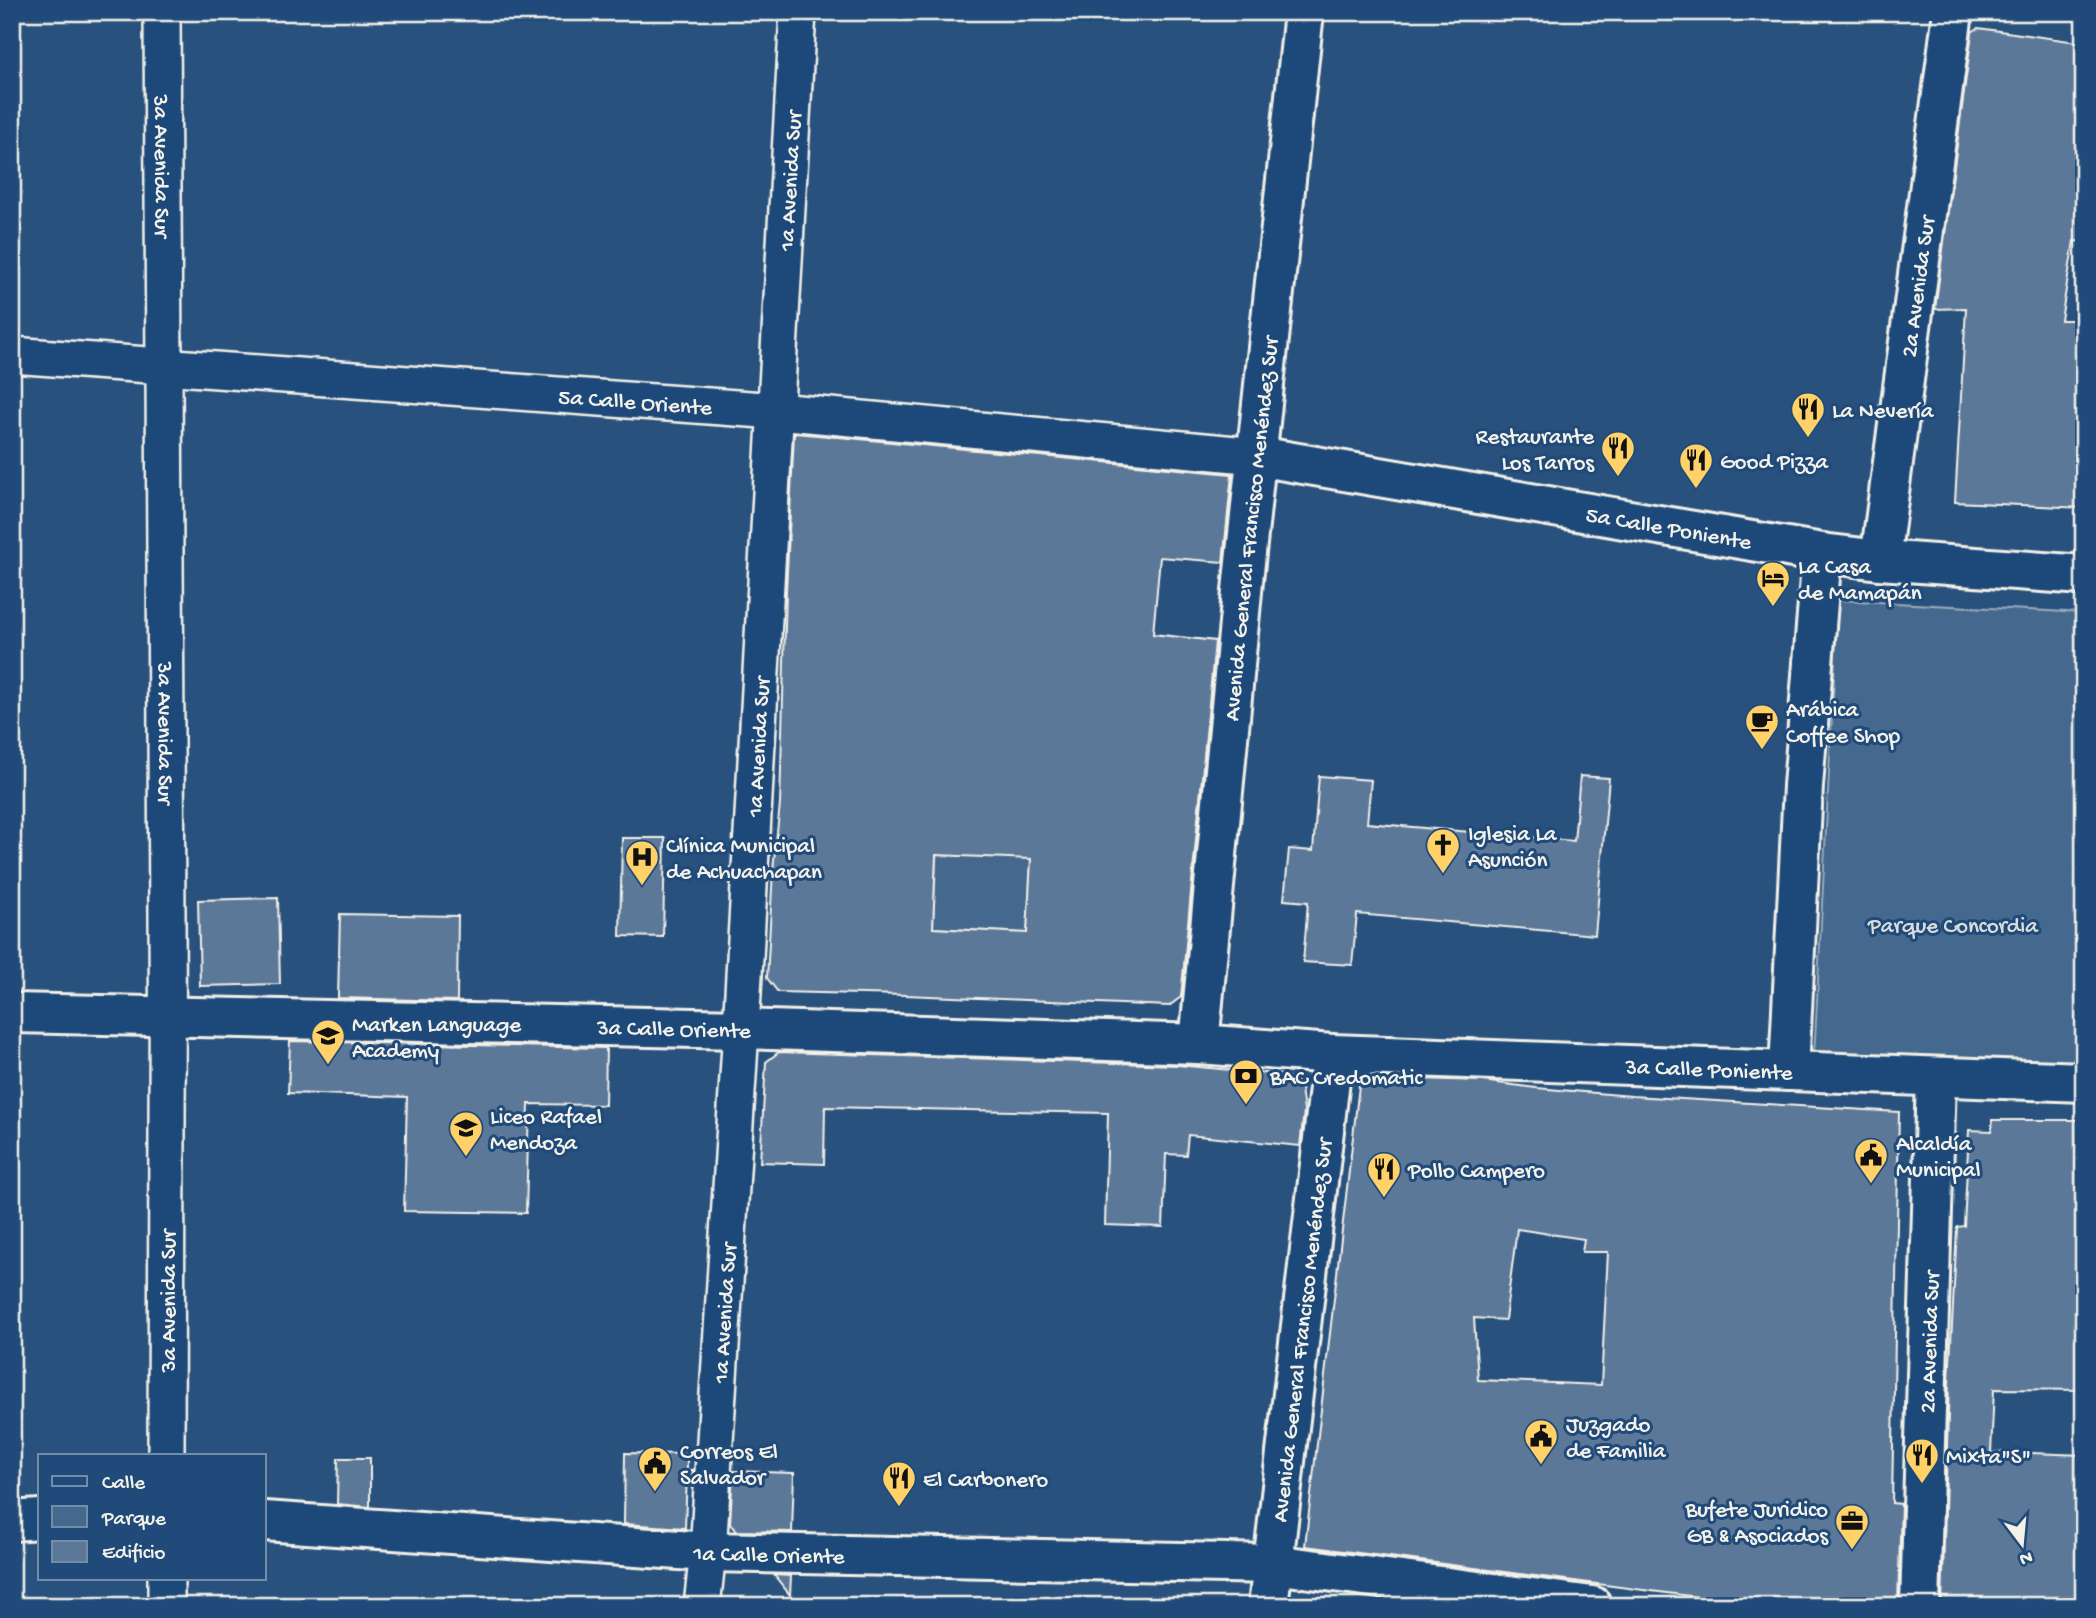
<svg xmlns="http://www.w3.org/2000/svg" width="2096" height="1618" font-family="'Gochi Hand',sans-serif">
	<rect width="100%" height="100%" fill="#28517e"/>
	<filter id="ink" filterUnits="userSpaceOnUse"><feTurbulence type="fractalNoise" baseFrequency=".0143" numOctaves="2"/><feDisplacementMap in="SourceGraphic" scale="14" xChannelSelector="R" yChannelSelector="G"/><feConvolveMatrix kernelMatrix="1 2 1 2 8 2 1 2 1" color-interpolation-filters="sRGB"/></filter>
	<g filter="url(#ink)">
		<g fill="#45688e" stroke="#9cacbb" stroke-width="2">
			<path d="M1838,600l246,13v453l-270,-9z"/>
			<path d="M937,842l94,17 -4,74 -94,-5z"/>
		</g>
		<g fill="#5b7899" stroke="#f4f1e8" stroke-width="2" fill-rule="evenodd">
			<path d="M1978,28l106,15v199l-10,-1 -13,79h23v188l-129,-6 11,-194 -31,1 37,-277z"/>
			<path d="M796,433l436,41 -9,88 -63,-5 -7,77 62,7 -34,356 -12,9 -264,-11 -127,-3 -11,-14 6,-108 7,-66 6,-213 8,-157zM936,855l95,4 -4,74 -94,-5z"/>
			<path d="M1319,776l52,4 -4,43 207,18 6,-65 29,2 -14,157 -238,-21 -5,51 -49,-3 5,-60 -24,-2 5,-51 24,2z"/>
			<path d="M622,838h43l-2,99 -43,-1z"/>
			<path d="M278,898l2,86 -80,2 -2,-86z"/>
			<path d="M340,914l118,2 -1,85 -119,-3z"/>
			<path d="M290,1041l316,7 -1,57 -76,-1 -3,109 -122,-2 3,-114 -119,-4z"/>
			<path d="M779,1052l398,13 108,10 12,7 4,6 3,23 -4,35 -112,-11 -2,20 -20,-1 -3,73 -58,-2 3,-112 -283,-6 -1,57 -64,-2 6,-100z"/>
			<path d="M1360,1077l122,4 54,7 96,8 267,16 -7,391 9,1 -3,102h-131l-462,-60zM1517,1229l67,10 -2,13h26l-7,133 -123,-5 -4,-62 31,2z"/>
			<path d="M1992,1120h92v270l-90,-1 -3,64 15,-1 78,3v151h-142l7,-224 8,-155 7,-1 5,-96 23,1z"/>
			<path d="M625,1453l62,1v16h6l-1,10 -5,-7 -2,55 -61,-4z"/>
			<path d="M338,1458h32v49l-33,-3z"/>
			<path d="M733,1471l61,2 -2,59 -56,-1 -6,-7z"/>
			<path d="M774,1575l17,1 -1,19z"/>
		</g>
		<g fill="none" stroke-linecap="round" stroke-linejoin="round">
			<g stroke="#f4f1e8" stroke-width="40">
				<g id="minor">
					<path id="s1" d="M162,12c5,481 7,962 4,1443"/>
					<path id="s2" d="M12,355l765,56 480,45"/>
					<path d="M166,1578v28"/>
					<path id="s3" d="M702,1606l6,-54 33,-523 57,-1017"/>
				</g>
			</g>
			<g stroke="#f4f1e8" stroke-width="44">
				<g id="tertiary">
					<path id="s4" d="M1257,456l565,97 58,7 204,15"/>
					<path id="s5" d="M1880,560l73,-548"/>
					<path id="s6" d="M12,1013l729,16 458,15 134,10 751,28"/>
					<path id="s7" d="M1199,1044l44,-463 61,-569"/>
					<path d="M1789,1071l14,-285 19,-233"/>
					<path id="s8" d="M1268,1606l65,-552"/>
					<path id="s9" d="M1920,1606l16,-528"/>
				</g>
			</g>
			<g stroke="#f4f1e8" stroke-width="44">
				<g id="secondary">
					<path d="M12,1521l28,-2"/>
					<path id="s10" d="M264,1521l444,31 565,12 319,42"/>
				</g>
			</g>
			<use href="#minor" stroke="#1f4a7a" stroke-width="35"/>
			<use href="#tertiary" stroke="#1f4a7a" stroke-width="38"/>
			<use href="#secondary" stroke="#1f4a7a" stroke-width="38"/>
		</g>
	</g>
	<defs>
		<g id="restaurant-pin" transform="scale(1.75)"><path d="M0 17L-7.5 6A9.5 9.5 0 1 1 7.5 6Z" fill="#ffd166" stroke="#1f4a7a"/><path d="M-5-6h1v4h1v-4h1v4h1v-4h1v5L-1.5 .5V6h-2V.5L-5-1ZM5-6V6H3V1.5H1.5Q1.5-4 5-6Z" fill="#111"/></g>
		<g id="hotel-pin" transform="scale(1.75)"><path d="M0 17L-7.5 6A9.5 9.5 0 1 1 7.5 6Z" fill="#ffd166" stroke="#1f4a7a"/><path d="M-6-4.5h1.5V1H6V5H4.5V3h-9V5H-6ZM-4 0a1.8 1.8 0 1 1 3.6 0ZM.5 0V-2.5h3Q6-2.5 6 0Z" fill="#111"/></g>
		<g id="cafe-pin" transform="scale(1.75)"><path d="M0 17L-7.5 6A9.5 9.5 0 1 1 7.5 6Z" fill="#ffd166" stroke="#1f4a7a"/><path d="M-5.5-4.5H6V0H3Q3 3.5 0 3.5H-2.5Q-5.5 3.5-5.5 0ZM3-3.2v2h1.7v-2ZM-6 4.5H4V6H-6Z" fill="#111"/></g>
		<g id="church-pin" transform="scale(1.75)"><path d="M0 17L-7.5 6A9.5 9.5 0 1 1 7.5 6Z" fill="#ffd166" stroke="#1f4a7a"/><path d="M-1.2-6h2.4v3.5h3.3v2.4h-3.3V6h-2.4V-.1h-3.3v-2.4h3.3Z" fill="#111"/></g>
		<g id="hospital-pin" transform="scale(1.75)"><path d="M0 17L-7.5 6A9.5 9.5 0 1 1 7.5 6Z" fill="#ffd166" stroke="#1f4a7a"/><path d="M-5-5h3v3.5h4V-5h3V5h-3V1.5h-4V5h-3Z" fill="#111"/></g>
		<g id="school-pin" transform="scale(1.75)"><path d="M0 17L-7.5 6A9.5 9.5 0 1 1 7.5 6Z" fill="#ffd166" stroke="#1f4a7a"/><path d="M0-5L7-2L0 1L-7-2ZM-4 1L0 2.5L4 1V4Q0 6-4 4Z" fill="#111"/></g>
		<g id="bank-pin" transform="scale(1.75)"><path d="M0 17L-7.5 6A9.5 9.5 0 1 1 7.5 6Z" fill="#ffd166" stroke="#1f4a7a"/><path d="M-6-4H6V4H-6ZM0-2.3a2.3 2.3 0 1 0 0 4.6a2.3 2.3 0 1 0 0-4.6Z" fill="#111"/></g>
		<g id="civic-pin" transform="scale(1.75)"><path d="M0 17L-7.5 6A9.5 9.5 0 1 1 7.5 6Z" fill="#ffd166" stroke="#1f4a7a"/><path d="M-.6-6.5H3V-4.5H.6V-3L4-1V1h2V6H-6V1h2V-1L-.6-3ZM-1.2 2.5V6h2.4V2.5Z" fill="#111"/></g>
		<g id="office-pin" transform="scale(1.75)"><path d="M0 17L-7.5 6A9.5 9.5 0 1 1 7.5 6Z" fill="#ffd166" stroke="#1f4a7a"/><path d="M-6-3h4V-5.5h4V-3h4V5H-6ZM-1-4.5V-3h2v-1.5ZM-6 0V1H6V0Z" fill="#111"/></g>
	</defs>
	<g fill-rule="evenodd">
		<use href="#restaurant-pin" x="1808" y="409"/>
		<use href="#restaurant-pin" x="1618" y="448"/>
		<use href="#restaurant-pin" x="1696" y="460"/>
		<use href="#hotel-pin" x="1773" y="578"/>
		<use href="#cafe-pin" x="1762" y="721"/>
		<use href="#church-pin" x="1443" y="845"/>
		<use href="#hospital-pin" x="642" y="857"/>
		<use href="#school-pin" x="328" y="1036"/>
		<use href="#bank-pin" x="1246" y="1076"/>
		<use href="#school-pin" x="466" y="1128"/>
		<use href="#civic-pin" x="1871" y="1155"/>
		<use href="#restaurant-pin" x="1384" y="1169"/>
		<use href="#civic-pin" x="1541" y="1436"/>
		<use href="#restaurant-pin" x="1922" y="1455"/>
		<use href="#civic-pin" x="655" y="1463"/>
		<use href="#restaurant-pin" x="899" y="1478"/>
		<use href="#office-pin" x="1852" y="1521"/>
	</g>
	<g text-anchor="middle" stroke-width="6" stroke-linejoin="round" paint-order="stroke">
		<g font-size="23" fill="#f4f1e8" stroke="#1f4a7a">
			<text dy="8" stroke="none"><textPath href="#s1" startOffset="154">3a Avenida Sur</textPath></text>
			<text dy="8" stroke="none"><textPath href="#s3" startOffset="1428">1a Avenida Sur</textPath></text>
			<text dy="8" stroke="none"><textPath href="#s5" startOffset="276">2a Avenida Sur</textPath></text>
			<text dy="8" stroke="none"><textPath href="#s2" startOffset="625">5a Calle Oriente</textPath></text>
			<text dy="8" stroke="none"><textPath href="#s4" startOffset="418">5a Calle Poniente</textPath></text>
			<text dy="8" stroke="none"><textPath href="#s7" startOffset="518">Avenida General Francisco Menéndez Sur</textPath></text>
			<text dy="8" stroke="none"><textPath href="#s1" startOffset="721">3a Avenida Sur</textPath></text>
			<text dy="8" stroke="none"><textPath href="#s3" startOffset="861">1a Avenida Sur</textPath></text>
			<text dy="8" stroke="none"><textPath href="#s6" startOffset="662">3a Calle Oriente</textPath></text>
			<text dy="8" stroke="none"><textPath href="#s6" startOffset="1698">3a Calle Poniente</textPath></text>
			<text transform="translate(167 1301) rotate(-90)" y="8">3a Avenida Sur</text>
			<text dy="8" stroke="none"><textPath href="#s3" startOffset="294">1a Avenida Sur</textPath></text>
			<text dy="8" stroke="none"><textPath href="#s8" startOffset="278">Avenida General Francisco Menéndez Sur</textPath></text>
			<text dy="8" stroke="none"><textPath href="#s9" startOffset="264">2a Avenida Sur</textPath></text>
			<text dy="8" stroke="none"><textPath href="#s10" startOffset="506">1a Calle Oriente</textPath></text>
		</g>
		<g font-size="23" fill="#f4f1e8" stroke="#1f4a7a" text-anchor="start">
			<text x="1832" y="417">La Nevería</text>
			<text x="1594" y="443" text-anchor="end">Restaurante<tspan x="1594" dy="26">Los Tarros</tspan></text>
			<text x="1720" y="468">Good Pizza</text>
			<text x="1798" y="573">La Casa<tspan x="1798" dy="26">de Mamapán</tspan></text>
			<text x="1786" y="716">Arábica<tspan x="1786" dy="26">Coffee Shop</tspan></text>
			<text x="1468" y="840">Iglesia La<tspan x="1468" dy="26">Asunción</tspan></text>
			<text x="666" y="852">Clínica Municipal<tspan x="666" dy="26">de Achuachapan</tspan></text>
			<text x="352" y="1031">Marken Language<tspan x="352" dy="26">Academy</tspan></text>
			<text x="1270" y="1084">BAC Credomatic</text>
			<text x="490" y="1123">Liceo Rafael<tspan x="490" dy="26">Mendoza</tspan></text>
			<text x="1896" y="1150">Alcaldía<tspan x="1896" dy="26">Municipal</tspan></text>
			<text x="1408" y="1177">Pollo Campero</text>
			<text x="1566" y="1431">Juzgado<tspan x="1566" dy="26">de Familia</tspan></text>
			<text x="680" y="1458">Correos El<tspan x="680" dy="26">Salvador</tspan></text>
			<text x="1946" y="1463">Mixta"S"</text>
			<text x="923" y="1486">El Carbonero</text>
			<text x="1828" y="1516" text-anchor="end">Bufete Juridico<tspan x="1828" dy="26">GB &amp; Asociados</tspan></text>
		</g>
		<g font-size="23" fill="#dadcda" stroke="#1f4a7a">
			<text x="1953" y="932">Parque Concordia</text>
		</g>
	</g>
	<rect width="2096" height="1618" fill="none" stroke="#1f4a7a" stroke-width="42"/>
	<rect x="21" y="21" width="2054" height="1576" fill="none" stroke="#f4f1e8" stroke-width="2.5" filter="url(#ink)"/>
	<rect x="38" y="1454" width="228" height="126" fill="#1f4a7a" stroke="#748da6" stroke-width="2"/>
	<rect x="52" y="1476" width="35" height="10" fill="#1f4a7a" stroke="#748da6" stroke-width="2"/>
	<text x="102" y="1488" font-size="21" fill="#f4f1e8">Calle</text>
	<rect x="52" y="1506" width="35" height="21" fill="#45688e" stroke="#748da6" stroke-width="2"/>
	<text x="102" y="1524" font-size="21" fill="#f4f1e8">Parque</text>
	<rect x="52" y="1541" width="35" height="21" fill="#5b7899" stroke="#748da6" stroke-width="2"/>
	<text x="102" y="1558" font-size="21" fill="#f4f1e8">Edificio</text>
	<g transform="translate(2022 1544) rotate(164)" stroke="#1f4a7a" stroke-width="5" paint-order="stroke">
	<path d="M0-5L12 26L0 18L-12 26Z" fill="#f4f1e8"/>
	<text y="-10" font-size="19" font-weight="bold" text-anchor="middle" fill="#f4f1e8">N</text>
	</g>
</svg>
